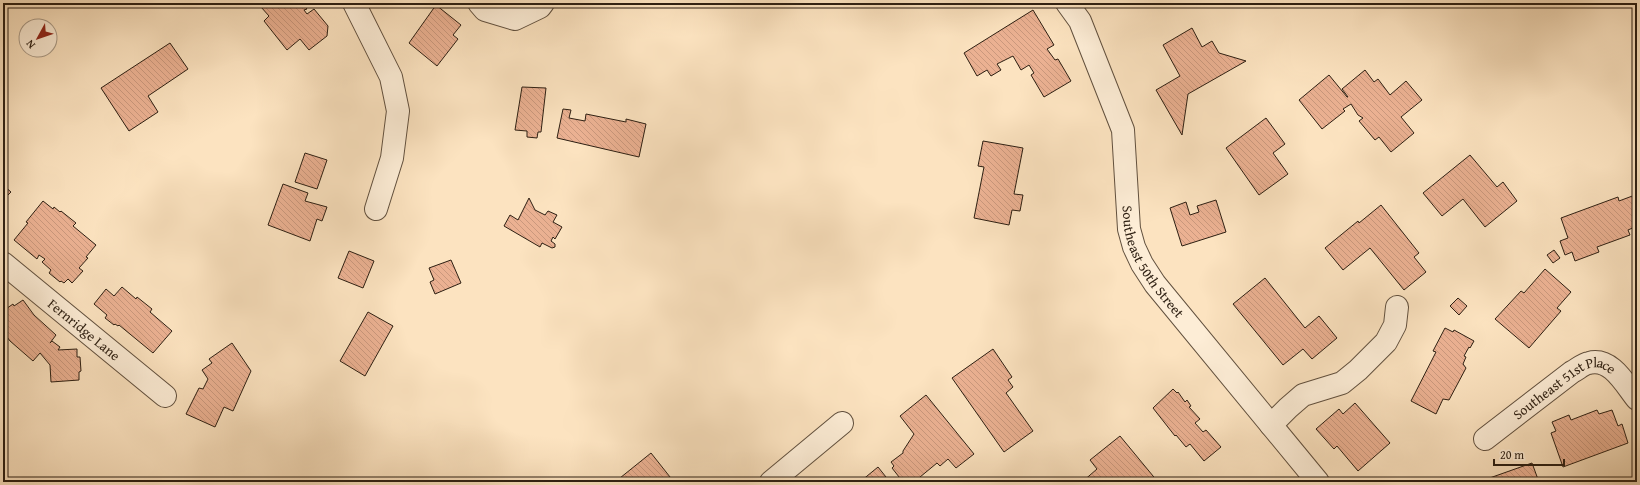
<svg xmlns="http://www.w3.org/2000/svg" width="1640" height="485" font-family="'Gentium Book Plus',serif">
	<defs>
		<pattern id="building-back-hatch" width="6" height="6" patternUnits="userSpaceOnUse"><rect width="6" height="6" fill="#ebb192"/><path d="M-1 5l2 2M0 0l6 6M5-1l2 2" fill="none" stroke="#ca987d"/></pattern>
	</defs>
	<rect width="100%" height="100%" fill="#fce3c0"/>
	<filter id="stains"><feTurbulence type="fractalNoise" baseFrequency=".005" numOctaves="4"/><feColorMatrix values="0 0 0 0 .2 0 0 0 0 .09 0 0 0 0 .02 0 0 0 .5 -.17"/></filter>
	<radialGradient id="worn" r=".72"><stop offset=".6" stop-color="#630" stop-opacity="0"/><stop offset="1" stop-color="#630" stop-opacity=".3"/></radialGradient>
	<g fill="url(#building-back-hatch)" stroke="#2d1f12">
		<path d="M266,3h36l5,6 -3,1 3,4 7,-5 14,17 -1,10 -18,14 -9,-11 -13,11 -23,-29 5,-5 -8,-9z"/>
		<path d="M436,5l25,20 -8,10 5,4 -21,27 -28,-23z"/>
		<path d="M1033,10l21,35 -7,4 8,11 3,-1 13,22 -27,16 -13,-22 3,-2 -5,-8 -8,5 -8,-14 -16,8 4,6 -10,6 -4,-6 -10,6 -13,-23z"/>
		<path d="M1192,28l10,19 10,-6 7,12 27,8 -58,33 -6,41 -26,-45 24,-14 -17,-31z"/>
		<path d="M170,43l18,26 -40,27 10,16 -29,19 -28,-43z"/>
		<path d="M1365,70l9,12 4,-3 12,16 16,-14 16,19 -21,17 13,16 -23,19 -12,-15 -4,3 -16,-19 4,-3 -5,-3 -7,-11 -8,5 2,2 -23,18 -23,-29 30,-25 18,22h1l-6,-8z"/>
		<path d="M522,87l24,1 -5,44h-3l-1,6 -10,-1v-6l-12,-1z"/>
		<path d="M563,109l8,1 -2,8 16,3 1,-7 40,8v-3l20,5 -7,33 -82,-19z"/>
		<path d="M1266,118l19,26 -12,9 15,21 -29,21 -33,-47z"/>
		<path d="M983,141l40,7 -9,46 9,1 -3,16 -8,-1 -3,15 -35,-7 10,-51 -6,-1z"/>
		<path d="M305,153l22,7 -10,29 -22,-7z"/>
		<path d="M1470,155l27,32 6,-5 14,19 -32,26 -22,-28 -21,17 -19,-23z"/>
		<path d="M283,184l25,9 -3,8 22,6 -5,14 -5,-2 -7,22 -42,-16z"/>
		<path d="M3,185l8,7 -8,8z"/>
		<path d="M1635,195l2,7v24l-9,4 2,5 -33,12 2,5 -24,9 -3,-9 -7,3 -5,-14 8,-3 -7,-20 57,-21 1,4z"/>
		<path d="M529,198l6,12 10,5 3,-4 9,4 -4,7 9,5 -7,12 -2,-2 -2,4 4,3v3l-3,1 -10,-5 -2,4 -36,-21 6,-11 8,5z"/>
		<path d="M1216,200l10,32 -44,14 -12,-38 16,-6 4,13 9,-3 -2,-6z"/>
		<path d="M43,201l10,8 1,-2 6,5 1,-1 15,12 -3,3 23,19 -10,12 2,1 -9,10 4,3 -11,12 -4,-4 -4,4 -3,-2 -1,1 -11,-9 2,-3 -9,-8 3,-3 -6,-4 -2,4 -23,-19 14,-17 -2,-1z"/>
		<path d="M1381,205l38,48 -5,4 12,15 -22,18 -34,-42 -27,22 -18,-22 33,-27 1,2z"/>
		<path d="M1554,250l6,8 -7,5 -6,-8z"/>
		<path d="M349,251l25,10 -11,27 -25,-10z"/>
		<path d="M451,260l10,23 -26,11 -5,-12 4,-2 -5,-12z"/>
		<path d="M1545,269l26,23 -14,16 4,3 -32,37 -34,-29 26,-28 3,2z"/>
		<path d="M1265,278l40,50 14,-12 18,22 -25,21 -9,-10 -20,16 -50,-61z"/>
		<path d="M122,287l14,12 1,-2 15,12 -2,3 22,19 -19,22 -34,-28 -1,1 -3,-2 -1,1 -9,-7 2,-3 -13,-11 12,-15 8,7z"/>
		<path d="M1458,298l9,8 -8,9 -9,-9z"/>
		<path d="M23,300l11,15 22,20 -6,8 2,-2 8,6 -2,3 19,-1v8h3l1,14 -2,1v8l-28,2 -1,-17 -10,-12 -7,8 -23,-20 -7,-9v-21l10,-7 1,2z"/>
		<path d="M368,312l25,14 -28,50 -25,-15z"/>
		<path d="M1445,328l8,4 1,-2 20,11 -4,7 -1,-1 -5,9 2,1 -3,7 3,4 -17,32 -6,-1 -7,15 -25,-13 25,-49 -3,-1z"/>
		<path d="M232,343l19,28 -18,40 -9,-4 -9,20 -29,-13 13,-26 4,1 5,-10 -6,-9 10,-7 -3,-4z"/>
		<path d="M993,349l19,28 -4,3 5,7 -7,6 27,38 -29,21 -52,-74z"/>
		<path d="M1173,389l4,4 1,-1 7,10 2,-2 4,6 -2,1 11,12 -5,4 8,9 3,-2 15,17 -17,14 -14,-17 -4,3 -10,-12 -1,1 -22,-28z"/>
		<path d="M926,395l48,59 -18,14 -8,-9 -8,7 -3,-3 -23,19h-11l-11,-14 2,-2 -3,-4 12,-9v-2l11,-17 -14,-18z"/>
		<path d="M1355,403l35,40 -32,28 -21,-25 -3,3 -18,-20 23,-20 4,5z"/>
		<path d="M1597,410l2,4 13,-4 6,16 4,-2 6,19 -65,24 -12,-34 5,-2 -4,-9 17,-7 2,5z"/>
		<path d="M1120,436l38,46h-76l15,-13 -7,-9z"/>
		<path d="M651,453l23,29h-59z"/>
		<path d="M1532,463l7,19h-54l-1,-2z"/>
		<path d="M878,467l12,15h-27l-2,-1z"/>
	</g>
	<g fill="none" stroke-linecap="round" stroke-linejoin="round">
		<g stroke="#61503e" stroke-width="24">
			<g id="street">
				<path d="M354,3l37,74 7,34 -6,47 -16,51"/>
				<path d="M479,3l6,7 30,9 25,-12 3,-4"/>
				<path id="s1" d="M1067,3l13,18 43,109 6,99 5,18 8,17 13,20 163,198"/>
				<path id="s2" d="M3,263l162,133"/>
				<path d="M1271,425l17,-17 15,-13 39,-12 16,-13 28,-28 9,-17 2,-18"/>
				<path id="s3" d="M1485,439l87,-67c6,-3 11,-8 17,-9 22,-6 36,21 48,36"/>
				<path d="M771,482l71,-59"/>
			</g>
		</g>
		<use href="#street" stroke="#fdedd6" stroke-width="22"/>
	</g>
	<g text-anchor="middle" stroke-width="3.5" stroke-linejoin="round" paint-order="stroke">
		<g font-size="14" fill="#2d1f12" stroke="#fdedd6">
			<text dy="5" stroke="none"><textPath href="#s1" startOffset="278">Southeast 50th Street</textPath></text>
			<text dy="5" stroke="none"><textPath href="#s2" startOffset="105">Fernridge Lane</textPath></text>
			<text dy="5" stroke="none"><textPath href="#s3" startOffset="97">Southeast 51st Place</textPath></text>
		</g>
	</g>
	<rect width="1640" height="485" fill="none" stroke="#fce3c0" stroke-width="16"/>
	<rect x="4" y="4" width="1632" height="477" fill="none" stroke="#2d1f12" stroke-width="2"/>
	<rect x="8" y="8" width="1624" height="469" fill="none" stroke="#2d1f12"/>
	<g transform="translate(38 38) rotate(230)"><circle r="19" fill="#fdedd6" stroke="#aa9b88"/>
	<path d="M0-3L7 15L0 10L-7 15Z" fill="#8f2418"/>
	<text y="-6" font-size="11" font-weight="bold" text-anchor="middle" fill="#2d1f12">N</text>
	</g>
	<path d="M1494 459v6h70v-6" fill="none" stroke="#2d1f12" stroke-width="2"/>
	<text x="1500" y="459" font-size="12" fill="#2d1f12" stroke="#fdedd6" stroke-width="3" paint-order="stroke">20 m</text>
	<rect width="100%" height="100%" filter="url(#stains)"/>
	<rect width="100%" height="100%" fill="url(#worn)"/>
</svg>
